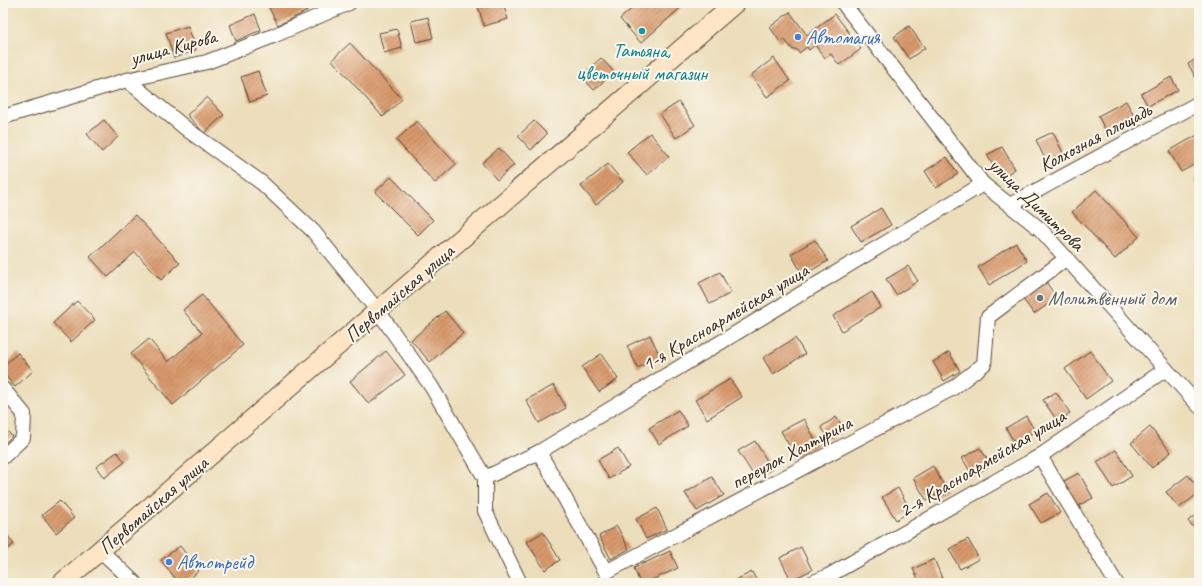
<svg xmlns="http://www.w3.org/2000/svg" width="1202" height="586" font-family="Caveat,sans-serif">
	<defs>
		<pattern id="building-hatch" width="6" height="6" patternUnits="userSpaceOnUse"><rect width="6" height="6" fill="#d8996c"/><path d="M-1 1l2-2M0 6l6-6M5 7l2-2" fill="none" stroke="#b07d58"/></pattern>
	</defs>
	<rect width="100%" height="100%" fill="#fbf7ec"/>
	<filter id="ink" filterUnits="userSpaceOnUse"><feTurbulence type="fractalNoise" baseFrequency=".025" numOctaves="2"/><feDisplacementMap in="SourceGraphic" scale="8" xChannelSelector="R" yChannelSelector="G"/><feConvolveMatrix kernelMatrix="1 2 1 2 8 2 1 2 1" color-interpolation-filters="sRGB"/></filter>
	<filter id="wash" filterUnits="userSpaceOnUse"><feTurbulence type="fractalNoise" baseFrequency=".012" numOctaves="4" result="noise"/><feDisplacementMap in="SourceGraphic" scale="16" xChannelSelector="R" yChannelSelector="G"/><feGaussianBlur stdDeviation="0.9" result="paint"/><feColorMatrix in="noise" values="0 0 0 0 0 0 0 0 0 0 0 0 0 0 0 0 0 1.4 0 .05"/><feComposite in="paint" operator="in"/></filter>
	<g filter="url(#wash)">
		<rect width="100%" height="100%" fill="#ecdebb"/>
		<g id="blocks">
			<g fill="url(#building-hatch)">
				<path d="M279,3h24l4,8 -29,14 -9,-17z"/>
				<path d="M477,3h26l5,16 -24,7z"/>
				<path d="M601,3h9l-6,4z"/>
				<path d="M638,3h48l-45,40 -21,-24z"/>
				<path d="M790,12l17,23 28,-21 26,35 -22,16 -8,-11 -6,4 -10,-13 -6,5 -2,-3 -8,6 -3,-4 -3,1 -9,-11 -4,3 -10,-15z"/>
				<path d="M255,14l6,16 -25,11 -6,-16z"/>
				<path d="M428,17l5,21 -17,4 -5,-21z"/>
				<path d="M188,26l8,24 -22,8 -8,-25z"/>
				<path d="M909,26l16,22 -16,11 -15,-22z"/>
				<path d="M397,29l5,19 -18,5 -5,-20z"/>
				<path d="M350,43l52,56 -19,18 -51,-57z"/>
				<path d="M1199,57v26l-11,-19z"/>
				<path d="M601,58l13,14 -20,18 -13,-14z"/>
				<path d="M774,58l16,23 -23,16 -16,-22z"/>
				<path d="M258,71l9,25 -17,6 -9,-25z"/>
				<path d="M1171,77l7,13 -30,16 -7,-12z"/>
				<path d="M207,97l17,18 -20,18 -17,-18z"/>
				<path d="M1126,101l8,15 -28,15 -8,-15z"/>
				<path d="M679,102l16,23 -19,13 -16,-24z"/>
				<path d="M104,120l14,17 -16,15 -15,-18z"/>
				<path d="M417,121l39,43 -21,19 -39,-43z"/>
				<path d="M534,121l13,13 -16,16 -13,-14z"/>
				<path d="M1053,132l10,21 -17,8 -10,-21z"/>
				<path d="M650,133l19,23 -22,19 -20,-23z"/>
				<path d="M1199,134v28l-18,10 -12,-21z"/>
				<path d="M1002,147l13,22 -14,9 -14,-23z"/>
				<path d="M499,148l15,17 -17,15 -15,-17z"/>
				<path d="M947,157l11,17 -22,14 -11,-17z"/>
				<path d="M608,164l15,18 -27,23 -15,-19z"/>
				<path d="M391,177l42,43 -15,15 -43,-43z"/>
				<path d="M1199,178v10l-5,-8z"/>
				<path d="M1096,190l43,47 -24,22 -43,-47z"/>
				<path d="M881,208l10,17 -30,17 -10,-16z"/>
				<path d="M135,215l45,48 -19,17 -26,-28 -27,25 -18,-20z"/>
				<path d="M815,240l13,21 -25,14 -12,-21z"/>
				<path d="M1016,243l11,18 -38,24 -11,-18z"/>
				<path d="M908,266l10,15 -22,14 -10,-16z"/>
				<path d="M720,272l11,21 -21,11 -11,-21z"/>
				<path d="M1046,282l11,16 -23,16 -12,-16z"/>
				<path d="M872,292l9,15 -39,24 -9,-15z"/>
				<path d="M202,295l41,50 -70,60 -42,-51 18,-15 19,23 34,-29 -19,-23z"/>
				<path d="M77,301l18,19 -24,22 -18,-19z"/>
				<path d="M445,311l18,22 -33,29 -19,-22z"/>
				<path d="M650,335l10,21 -22,12 -11,-22z"/>
				<path d="M795,338l10,16 -32,20 -10,-16z"/>
				<path d="M386,351l19,24 -36,29 -19,-23z"/>
				<path d="M1090,351l21,30 -25,18 -21,-30z"/>
				<path d="M949,352l11,19 -16,10 -11,-19z"/>
				<path d="M18,353l15,18 -18,16 -12,-14v-7z"/>
				<path d="M601,354l17,25 -19,13 -17,-25z"/>
				<path d="M730,379l12,18 -35,22 -12,-19z"/>
				<path d="M554,385l12,23 -27,15 -13,-23z"/>
				<path d="M1056,392l14,21 -12,9 -15,-22z"/>
				<path d="M678,410l10,16 -29,18 -10,-16z"/>
				<path d="M1026,416l9,15 -20,13 -9,-16z"/>
				<path d="M836,417l9,13 -15,10 -9,-13z"/>
				<path d="M804,419l14,26 -22,13 -15,-27z"/>
				<path d="M3,427l9,9 -9,9z"/>
				<path d="M1150,427l21,25 -19,16 -21,-25z"/>
				<path d="M755,441l17,28 -16,10 -18,-28z"/>
				<path d="M618,448l11,19 -20,12 -11,-19z"/>
				<path d="M980,448l11,17 -18,11 -11,-18z"/>
				<path d="M1116,450l16,26 -19,12 -16,-26z"/>
				<path d="M117,452l8,10 -21,16 -8,-11z"/>
				<path d="M933,466l13,23 -19,12 -14,-23z"/>
				<path d="M1079,473l14,25 -17,9 -14,-25z"/>
				<path d="M1188,475l11,14v4l-20,15 -13,-16z"/>
				<path d="M712,477l12,18 -27,16 -12,-18z"/>
				<path d="M898,488l13,23 -15,9 -14,-23z"/>
				<path d="M1048,493l12,20 -19,10 -12,-19z"/>
				<path d="M60,501l14,17 -18,15 -14,-18z"/>
				<path d="M657,508l10,21 -21,10 -10,-20z"/>
				<path d="M1199,512v22l-11,-13z"/>
				<path d="M617,526l12,23 -18,10 -12,-23z"/>
				<path d="M3,530l11,14 -11,9z"/>
				<path d="M543,532l17,28 -15,10 -18,-28z"/>
				<path d="M968,539l11,20 -19,10 -11,-20z"/>
				<path d="M180,546l19,25 -15,12h-5l-18,-23z"/>
				<path d="M801,547l11,23 -21,10 -11,-22z"/>
				<path d="M670,551l8,17 -33,15h-5l-6,-15z"/>
				<path d="M934,559l10,24h-24l-7,-14z"/>
				<path d="M752,572l6,11h-29z"/>
			</g>
		</g>
	</g>
	<g filter="url(#ink)">
		<use href="#blocks" fill-opacity="0" stroke="#564536" stroke-width="1"/>
		<g fill="none" stroke-linecap="round" stroke-linejoin="round">
			<g stroke="#564536" stroke-width="16">
				<g id="minor">
					<path d="M843,3l140,181 57,45 159,177"/>
					<path d="M127,80l62,51 73,52 51,48 65,80 53,75 54,92v33l35,72"/>
					<path d="M3,117l124,-37 80,-18 66,-26 76,-33"/>
					<path d="M1010,205l189,-102"/>
					<path d="M3,389l21,25 -1,24 -20,19"/>
					<path d="M539,452l67,120 347,-184 31,-24 4,-47 79,-59"/>
					<path d="M1040,456l76,127"/>
					<path d="M485,478l54,-26 444,-268"/>
					<path d="M101,551l34,32"/>
					<path d="M812,583l16,-7 212,-120 126,-87"/>
				</g>
			</g>
			<g stroke="#564536" stroke-width="21">
				<path id="secondary" d="M62,583l673,-580"/>
			</g>
			<use href="#minor" stroke="#fff" stroke-width="14"/>
			<use href="#secondary" stroke="#fee5c5" stroke-width="19"/>
		</g>
	</g>
	<circle fill="#0f9aa8" stroke="#fbf7ec" stroke-width="1.5" cx="642" cy="31" r="4"/>
	<g fill="#3f7fe0" stroke="#fbf7ec" stroke-width="1.5">
		<circle cx="798" cy="37" r="4"/>
		<circle cx="169" cy="562" r="4"/>
	</g>
	<circle fill="#6b7280" stroke="#fbf7ec" stroke-width="1.5" cx="1040" cy="298" r="4"/>
	<g text-anchor="middle" stroke-width="4" stroke-linejoin="round" paint-order="stroke">
		<g font-size="20" fill="#366cbe" stroke="#fbf7ec" text-anchor="start">
			<text x="806" y="44">Автомагия</text>
			<text x="177" y="569">Автотрейд</text>
		</g>
		<g font-size="20" fill="#3b2a1e" stroke="#fbf7ec">
			<text transform="translate(173 47) rotate(-15)" y="7">улица Кирова</text>
			<text transform="translate(1095 137) rotate(-28)" y="7">Колхозная площадь</text>
			<text transform="translate(1037 204) rotate(44)" y="7">улица Димитрова</text>
			<text transform="translate(399 293) rotate(-41)" y="7">Первомайская улица</text>
			<text transform="translate(725 317) rotate(-31)" y="7">1-я Красноармейская улица</text>
			<text transform="translate(791 452) rotate(-28)" y="7">переулок Халтурина</text>
			<text transform="translate(982 463) rotate(-31)" y="7">2-я Красноармейская улица</text>
			<text transform="translate(153 505) rotate(-41)" y="7">Первомайская улица</text>
		</g>
		<g font-size="20" fill="#0d838f" stroke="#fbf7ec">
			<text x="642" y="57">Татьяна,<tspan x="642" dy="23">цветочный магазин</tspan></text>
		</g>
		<g font-size="20" fill="#5b616d" stroke="#fbf7ec" text-anchor="start">
			<text x="1048" y="305">Молитвенный дом</text>
		</g>
	</g>
	<rect width="1202" height="586" fill="none" stroke="#fbf7ec" stroke-width="16"/>
</svg>
